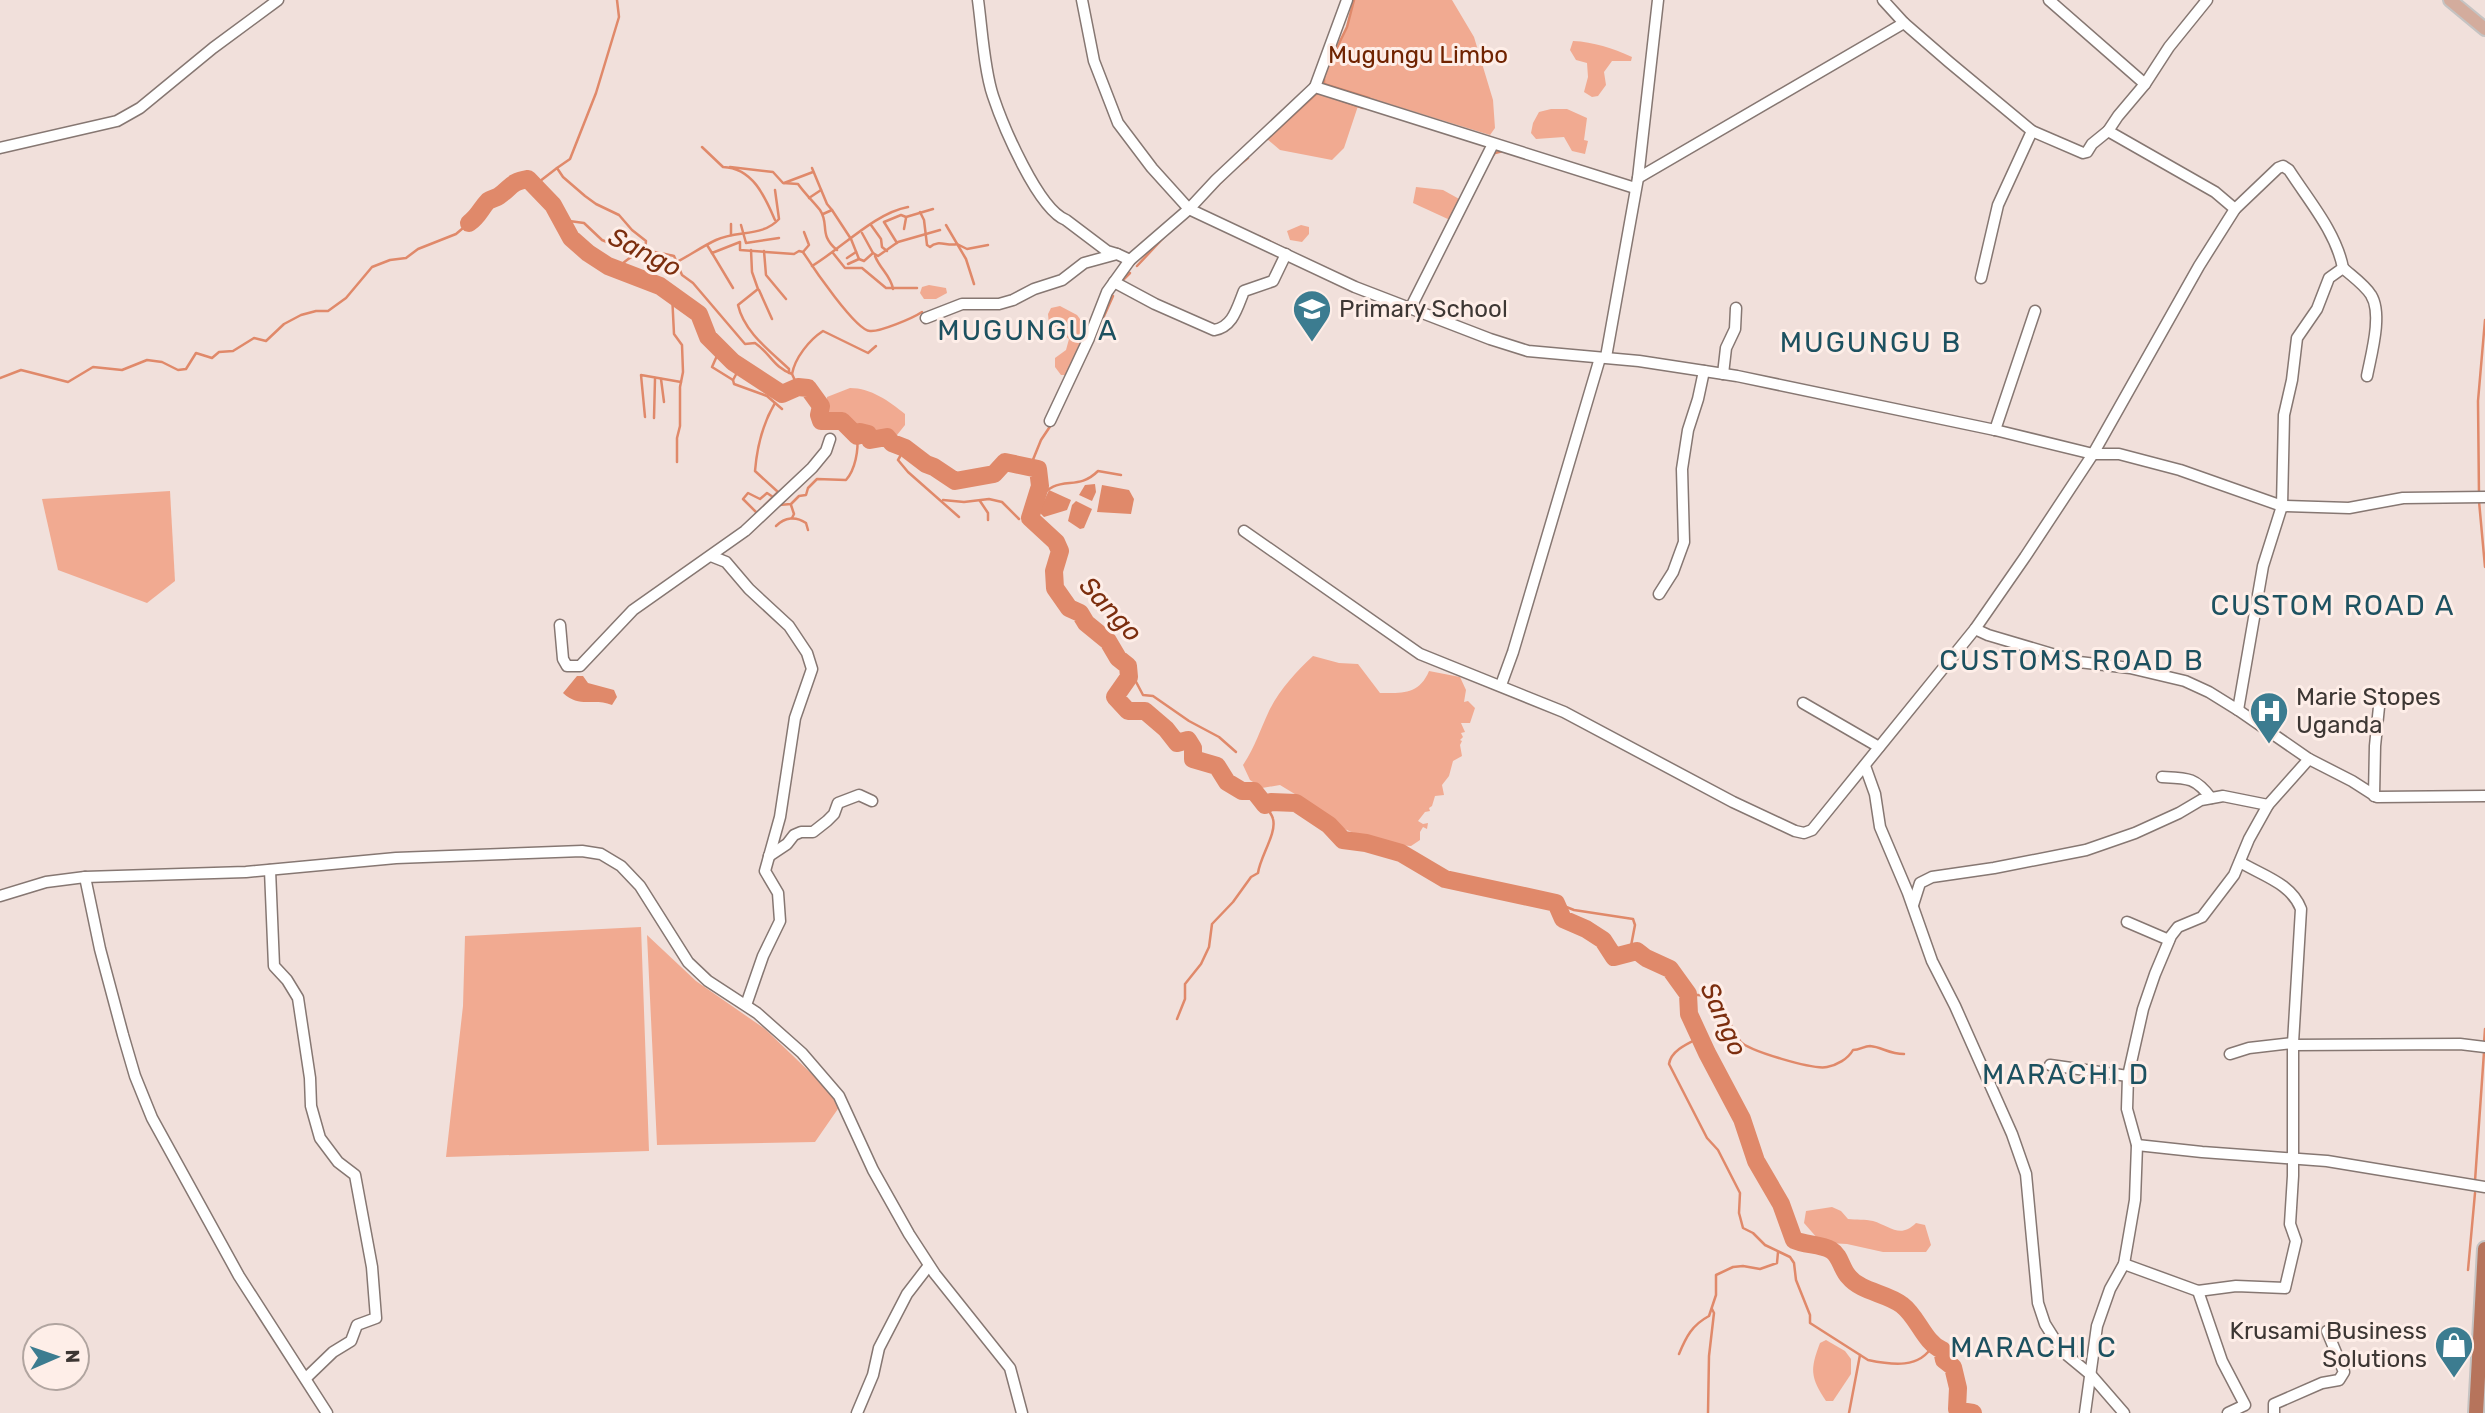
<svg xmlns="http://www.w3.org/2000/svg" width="2485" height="1413" font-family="Rubik,sans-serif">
	<rect width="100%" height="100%" fill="#f1e0db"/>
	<g fill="#f1aa91">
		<path d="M1354,0h98l22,37 19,63 2,28 -5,7 -166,-51 -1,-5 24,-52z"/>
		<path d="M1573,41c21,1 39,7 59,16l-1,4h-19l-8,11 2,13 -8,11 -6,1 -8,-5 4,-15 -1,-14 -11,-3 -6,-10z"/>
		<path d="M1321,93l37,13 -14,42 -12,12 -52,-10 -13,-11 49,-45z"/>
		<path d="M1551,109h16l20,9 -3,22 4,1 -3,13 -13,-3 -8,-14 -28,2 -5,-6 2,-10 6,-11z"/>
		<path d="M1416,187l27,3 18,10 -11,20 -37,-17z"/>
		<path d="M1301,225l8,2v7l-7,8 -12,-2 -3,-9z"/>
		<path d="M929,285l17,3 1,5 -11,6h-12l-4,-6 2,-6z"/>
		<path d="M1060,306l17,9 6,8 -1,5 6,3 -20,44h-7l-6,-8v-9l11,-8 3,-11 -20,-14 -1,-11 3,-6z"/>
		<path d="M850,388c21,0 39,13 55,26v11l-8,10 -7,-2 -15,2 -49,-23 1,-15z"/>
		<path d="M170,491l5,90 -28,22 -89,-33 -16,-71z"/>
		<path d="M1313,656l26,7 19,1 22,29c22,0 39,2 49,-22l31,6 6,13 -2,12 4,-1 7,7 -5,15h-9l4,9 -4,1 2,4 -3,3 2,1 -2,4 2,11 -9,5 -4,15 -7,9 2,10 -9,1 -3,10 -3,2 1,3 -5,1 -7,9 5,3 5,-1 -1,6 -4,-2 -3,5v8l-9,6 -13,-1v6l-61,-25 -34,-27 -23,-14 -18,3 -12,-8 -7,-15c12,-18 17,-35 26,-54 11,-22 27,-39 44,-55z"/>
		<path d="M641,927l8,224 -203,6 17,-151 2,-70z"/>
		<path d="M647,935l49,46 69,48 77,74 -27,39 -158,3z"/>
		<path d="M1832,1207l9,4 7,8c8,1 17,0 25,2 17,5 27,18 43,2l9,2 6,20 -5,7h-43l-36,-8 -19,-1 -10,-4 -14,-16 2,-12z"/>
		<path d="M1826,1340l19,11 6,8v15l-18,27h-7c-16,-24 -16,-32 -6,-58z"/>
	</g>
	<g fill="#e0896a">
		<path d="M1095,484l1,8 -4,9 -13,-6 6,-10z"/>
		<path d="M1102,485l27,5 5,9 -3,15 -34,-2z"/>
		<path d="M1049,490l22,10 -4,10 -23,7 -5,-5z"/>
		<path d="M1076,501l16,8 -8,19 -4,1 -12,-8 4,-16z"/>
		<path d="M577,676h6l5,7 26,7 3,7 -5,8c-19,-8 -32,4 -49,-12z"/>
	</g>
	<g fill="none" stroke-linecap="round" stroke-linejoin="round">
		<g stroke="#e0896a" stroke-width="2.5">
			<path d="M1326,70l21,-43 7,-27"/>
			<path d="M1324,76v8l45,14"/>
			<path d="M1343,101l20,7"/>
			<path d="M1267,139l49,-45 4,-1"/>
			<path d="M702,147l21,20c30,1 42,30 52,53"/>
			<path d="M1491,158l4,-5 8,-2"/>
			<path d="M730,167l43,5 10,11 15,1c7,10 16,18 22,26 10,15 -2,24 17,40"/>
			<path d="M557,168l13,-9 26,-66 23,-76 -2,-17"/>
			<path d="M812,168l15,36 5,6 -9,4"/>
			<path d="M1234,169l14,-11"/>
			<path d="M784,183l29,-11"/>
			<path d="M535,185l22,-17 6,9 22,19 11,8 23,11 13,15 14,11 -1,9"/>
			<path d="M1214,189l10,-10"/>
			<path d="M809,198l12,-8"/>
			<path d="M832,210l19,29 8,20"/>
			<path d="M920,212l4,8 3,25 3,2c8,-8 18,0 27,-3l10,5 21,-4"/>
			<path d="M562,220l22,3 18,17 34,14"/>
			<path d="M884,222l17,-7 5,2 27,-8"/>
			<path d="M884,222l13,21"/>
			<path d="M741,225l5,18 33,-5"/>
			<path d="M871,225l10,14 1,8 5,4"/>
			<path d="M946,225l20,34 8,25"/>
			<path d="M1237,227l13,6"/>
			<path d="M904,229l2,-11"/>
			<path d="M731,235v-11"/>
			<path d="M1259,236l34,17"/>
			<path d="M707,245l5,8 28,-11v8l54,4 5,-3 4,1c9,14 53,79 67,79 10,1 43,-13 52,-19"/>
			<path d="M751,250l1,22 6,17 -20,16c6,27 32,46 51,64v4"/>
			<path d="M764,251l2,24 20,24"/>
			<path d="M803,252l6,-7 -5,-13"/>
			<path d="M712,253l21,35"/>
			<path d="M833,253l12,15h17l24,20h31"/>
			<path d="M873,253l5,3 20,-14 42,-12"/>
			<path d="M875,256c5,13 16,20 18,33"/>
			<path d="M847,258l9,-6"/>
			<path d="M677,262c13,-7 26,-16 39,-22 21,-10 47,-3 63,-21l-4,-29"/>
			<path d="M848,264l11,-5 5,2 9,-8 -11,-20"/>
			<path d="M812,266c30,-18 63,-53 96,-59"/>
			<path d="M1137,266l28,-30"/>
			<path d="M616,269c25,-22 27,-20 58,-13l8,19 11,8 52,61 10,-1c16,11 18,24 37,31l6,13"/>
			<path d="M1121,282l9,-9"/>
			<path d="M759,290l13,29"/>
			<path d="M672,294l2,40 8,11 1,27 -3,15v39l-3,12v24"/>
			<path d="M1096,334l17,-38"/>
			<path d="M720,349l-8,18 21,13"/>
			<path d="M740,367l-7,13 1,4 33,12 15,13"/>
			<path d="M792,374c3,-16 17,-34 31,-43l45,22 8,-7"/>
			<path d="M0,378l21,-8 47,12 25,-15 29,3 25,-10 15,2 16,8 8,-1 10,-16 16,5 7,-6 14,-1 21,-13 12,3 18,-17 17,-9 15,-4h12l18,-13 26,-31 18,-7 16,-2 12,-9 38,-15 13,-11"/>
			<path d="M661,379l3,23"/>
			<path d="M645,417l-4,-42 40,7"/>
			<path d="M654,418l1,-39"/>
			<path d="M905,448l-7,12 10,12 51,45"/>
			<path d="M1030,467l11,-27 10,-15"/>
			<path d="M2479,496l-1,-95 7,-81"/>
			<path d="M773,497l-6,-4 -7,6 -12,-6 -5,6 14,14 21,-21 -23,-21c2,-24 8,-48 20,-68"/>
			<path d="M943,500l21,2 25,-3 13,3 17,17"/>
			<path d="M980,501l8,12v7"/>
			<path d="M2479,501l6,66"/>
			<path d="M1035,503c24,-33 40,-9 63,-32l23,4"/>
			<path d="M779,505l12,-1 8,-8 7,-1 2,-7 9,-9 29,1c9,-10 13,-30 11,-44"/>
			<path d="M791,505l3,9 -2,4"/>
			<path d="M776,526c9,-9 20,-10 30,-3l2,7"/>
			<path d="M1129,674l5,4 9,17 10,1 36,25 30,16 17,15"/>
			<path d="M1556,903l18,7 59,9 2,6 -5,26"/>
			<path d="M1688,994l29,3c8,14 14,31 23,44 8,10 74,29 87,26 10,-2 21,-8 26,-17 7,0 11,-4 17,-4 12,1 19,8 34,8"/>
			<path d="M1177,1019l8,-20v-15l16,-20 8,-17 3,-23 21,-22 18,-25 7,-4c2,-16 19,-40 15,-54 -1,-5 -6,-10 -8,-14"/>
			<path d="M1701,1037c-12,6 -30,13 -32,27l38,74 11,12 22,43 -1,20 4,15 10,5 12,12 25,12 4,6 2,17 14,35v8l58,37c24,5 52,9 65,-15"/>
			<path d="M2484,1043l1,-14"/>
			<path d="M2475,1181l9,-129"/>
			<path d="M2468,1270l7,-77"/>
			<path d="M1679,1354c7,-17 13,-29 30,-38l7,-21v-20l17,-8 10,-1 17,3 17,-6 1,-11"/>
			<path d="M1708,1413l1,-57 5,-43 -2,-4"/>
			<path d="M1849,1413l11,-58"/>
		</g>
		<path stroke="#e0896a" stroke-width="18" d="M469,223c10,-7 12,-15 19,-22 3,-2 8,-3 11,-5 13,-9 11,-14 29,-17l25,26 18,33 17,15 20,13 52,20 39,28 9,23 25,25 49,32 16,-7 10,1 13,18 -2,9 2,6h21l15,15 3,-4 8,2 2,6 17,-3 5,6 13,5 21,16 8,3 21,14 39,-7 11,-12 33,7 2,17 -10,32 26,24 4,9 -6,20 1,17 14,20 11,5 6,10 22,18 10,17 10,8 1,11 -14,20 13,14h17l21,18 11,14 11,-3 5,8v11l24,7 10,16 15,9h12l11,14 6,-3 25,1 33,22 14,15 23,3 35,10 44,26 111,24 7,16 23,10 17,11 11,17 23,-6 9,7 24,11 18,25 1,20 18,39 35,66 14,42 25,43 13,36c11,5 27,4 37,10 10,6 10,19 18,27 12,15 38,16 53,28 16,12 22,37 40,45l2,10 9,7 5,21 -1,21 3,2 13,2"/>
		<g stroke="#867772" stroke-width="13">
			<g id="minor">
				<path d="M978,0c4,29 6,69 15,96 10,30 45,113 73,124l41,31 10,3"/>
				<path d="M1082,0l12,61 24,62 34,45 37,41 166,78 135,52 38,12 111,10 98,15 258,54 98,24h26l61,16 102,36 67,2 54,-10 82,-1"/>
				<path d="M1883,0l21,23 45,39 83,69 51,22 4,-1 5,-8 16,-13"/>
				<path d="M2049,0l96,84"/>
				<path d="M1315,87l32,-87"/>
				<path d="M0,148l117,-27 23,-13 73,-60 65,-48"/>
				<path d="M1638,178l266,-155"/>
				<path d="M2343,268c9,8 22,17 28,27 12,19 0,60 -4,81"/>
				<path d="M1981,278l17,-73 34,-74"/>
				<path d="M1114,282l41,22 59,26c19,-3 23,-22 30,-39l29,-10 13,-27"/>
				<path d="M1410,309l83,-165"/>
				<path d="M926,318l36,-14h37l14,-4 21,-11 28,-9 22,-17 33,-9 13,6"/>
				<path d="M1606,357l32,-179 20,-178"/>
				<path d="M1723,374l3,-26 9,-19 1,-21"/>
				<path d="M1050,421l39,-83 18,-46 23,-32 59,-51 27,-29 99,-93 320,101"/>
				<path d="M1995,430l40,-119"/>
				<path d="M1244,531l176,123 144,58 169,90 62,29 9,2 8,-3 163,-201 50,-72 68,-103 106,-188 36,-57 -20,-17 -107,-61 10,-15 27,-32 24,-37 38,-47"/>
				<path d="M711,556l15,6 23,27 40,37 18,27 5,16 -17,49 -15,99 -15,54 13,22 2,28 -17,35 -17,49"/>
				<path d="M1659,594l14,-22 11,-30 -2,-73 6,-39 10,-31 6,-28"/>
				<path d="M560,625l3,34 4,7h13l53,-56 112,-79 67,-63 14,-17 4,-12"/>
				<path d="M1975,629l13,6 91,27 51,6 55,13 24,11 29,18 25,-144 19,-60 2,-91 8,-35 5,-42 20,-29 12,-31 14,-10c-7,-36 -34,-67 -54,-98l-6,-4 -5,2 -43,41"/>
				<path d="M1501,685l12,-33 87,-294"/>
				<path d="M1803,703l76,44"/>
				<path d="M2238,710l71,49 43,22 25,16 108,-1"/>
				<path d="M1865,766l10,28 5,33 28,66 24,68 23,45 57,128 14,40 12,129 7,21 17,27 29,24 33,38"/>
				<path d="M2162,777c25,1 33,0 49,21"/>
				<path d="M2374,796l1,-50 5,-49"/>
				<path d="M769,856l18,-12 7,-9 7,-3h12l14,-11 7,-7 4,-11 21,-8 13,6"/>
				<path d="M270,870l4,96 13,14 11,18 12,80 1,28 9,32 18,24 17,13 17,92 4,51 -19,7 -6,16 -18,11 -27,26"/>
				<path d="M85,877l15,72 23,86 12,41 17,42 87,158 88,137"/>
				<path d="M0,896l46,-14 39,-5 161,-5 150,-14 186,-7 19,3 20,12 19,20 48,76 20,19 49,32 45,40 37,43 34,74 36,64 26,40 75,94 12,45"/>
				<path d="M1913,905l7,-22 12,-6 62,-9 92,-18 49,-17 44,-20 22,-13 22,-4 45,9"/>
				<path d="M2127,922l42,18"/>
				<path d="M2293,1045l167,-1 25,3"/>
				<path d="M2230,1054l19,-6 44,-5"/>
				<path d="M2050,1065l78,11"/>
				<path d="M2137,1145l65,7 125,9 158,26"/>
				<path d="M2124,1264l74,27 38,-5 49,2 11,-47 -6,-17 3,-48v-133l8,-134c-10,-26 -38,-33 -61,-47"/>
				<path d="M2198,1291l24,70 23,44 -17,8"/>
				<path d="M857,1413l16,-38 6,-27 28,-54 20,-26"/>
				<path d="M2085,1413l12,-87 13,-37 14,-25 11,-64 2,-55 -10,-36 1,-33 15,-67 12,-35 16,-38 7,-9 24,-10 32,-42 15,-36 19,-34 41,-46"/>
				<path d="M2274,1413v-9l48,-21 17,-3 5,-8 -17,-41"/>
			</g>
		</g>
		<g stroke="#c5c3c2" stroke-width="16">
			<path id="major" d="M2450,0l35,29"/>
		</g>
		<g stroke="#c5c3c2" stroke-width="18">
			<path id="highway" d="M2476,1413l9,-164"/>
		</g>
		<use href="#minor" stroke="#fff" stroke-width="10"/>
		<use href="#major" stroke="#d3ac9d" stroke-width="12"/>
		<use href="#highway" stroke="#b6745c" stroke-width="14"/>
	</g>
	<defs>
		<g id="school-pin" transform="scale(2.0125)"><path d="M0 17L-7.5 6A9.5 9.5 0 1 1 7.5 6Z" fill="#3c7c90" stroke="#feeee8"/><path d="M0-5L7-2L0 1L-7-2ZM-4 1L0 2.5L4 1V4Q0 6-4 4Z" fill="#fff"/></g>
		<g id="hospital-pin" transform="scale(2.0125)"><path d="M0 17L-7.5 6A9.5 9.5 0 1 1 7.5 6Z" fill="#3c7c90" stroke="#feeee8"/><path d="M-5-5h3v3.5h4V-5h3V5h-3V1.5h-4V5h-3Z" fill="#fff"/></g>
		<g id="shop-pin" transform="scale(2.0125)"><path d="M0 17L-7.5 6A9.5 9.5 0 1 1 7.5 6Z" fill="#3c7c90" stroke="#feeee8"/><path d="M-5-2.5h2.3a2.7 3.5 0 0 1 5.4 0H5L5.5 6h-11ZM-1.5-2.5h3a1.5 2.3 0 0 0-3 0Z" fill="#fff"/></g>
	</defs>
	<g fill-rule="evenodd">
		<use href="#school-pin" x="1312" y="309"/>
		<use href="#hospital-pin" x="2269" y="711"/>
		<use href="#shop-pin" x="2454" y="1345"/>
	</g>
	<g text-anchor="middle" stroke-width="6" stroke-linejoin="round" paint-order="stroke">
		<g font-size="24" fill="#702300" stroke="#feeee8">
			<text x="1418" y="63">Mugungu Limbo</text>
		</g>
		<g font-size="24" fill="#3d3734" stroke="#feeee8" text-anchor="start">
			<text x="1339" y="317">Primary School</text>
			<text x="2296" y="705">Marie Stopes<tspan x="2296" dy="28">Uganda</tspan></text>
			<text x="2427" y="1339" text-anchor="end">Krusami Business<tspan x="2427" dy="28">Solutions</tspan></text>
		</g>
		<g font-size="26" font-style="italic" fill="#7c2e0e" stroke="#feeee8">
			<text transform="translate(645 252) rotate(27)" y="9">Sango</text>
			<text transform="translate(1111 609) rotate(47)" y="9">Sango</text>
			<text transform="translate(1724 1019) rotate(66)" y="9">Sango</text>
		</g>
		<g font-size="28" letter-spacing="2" fill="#1d5160" stroke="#feeee8">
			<text x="1028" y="340">MUGUNGU A</text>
			<text x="1871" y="352">MUGUNGU B</text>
			<text x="2333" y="615">CUSTOM ROAD A</text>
			<text x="2072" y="670">CUSTOMS ROAD B</text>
			<text x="2066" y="1084">MARACHI D</text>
			<text x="2034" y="1357">MARACHI C</text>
		</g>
	</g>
	<g transform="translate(56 1357) rotate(88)"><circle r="33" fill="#feeee8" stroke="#b1a5a0" stroke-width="2"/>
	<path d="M0-5L12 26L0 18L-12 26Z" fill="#3c7c90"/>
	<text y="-10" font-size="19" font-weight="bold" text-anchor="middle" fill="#3d3734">N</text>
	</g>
</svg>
